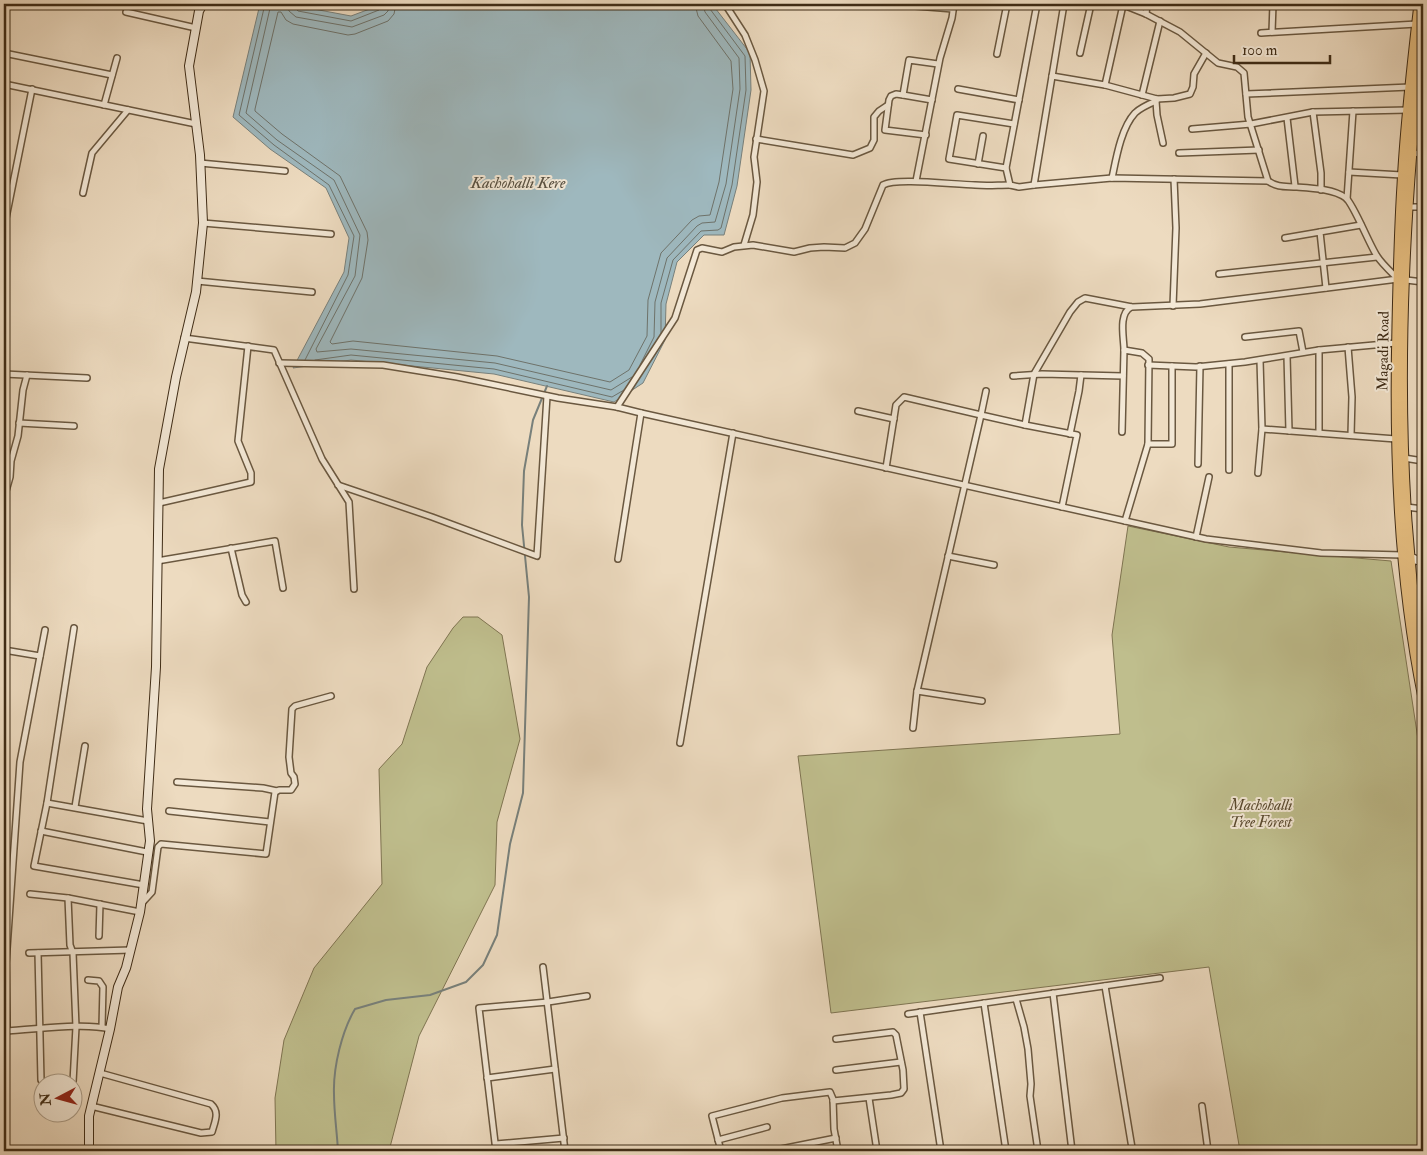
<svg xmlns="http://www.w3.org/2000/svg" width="1427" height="1155" font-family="'IM FELL Double Pica',serif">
	<rect width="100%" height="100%" fill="#eddbc0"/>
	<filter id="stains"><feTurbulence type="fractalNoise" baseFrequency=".004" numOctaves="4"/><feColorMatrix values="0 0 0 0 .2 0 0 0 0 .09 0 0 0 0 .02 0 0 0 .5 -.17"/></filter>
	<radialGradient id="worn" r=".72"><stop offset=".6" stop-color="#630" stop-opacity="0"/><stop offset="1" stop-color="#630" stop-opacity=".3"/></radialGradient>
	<g fill="#bfbe8d" stroke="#7f7552">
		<path d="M1128,526l101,21 162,14 28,185 4,16v389h-183l-31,-184 -378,46 -33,-257 322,-22 -8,-99z"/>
		<path d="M463,617h15l24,18 18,104 -23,83 -2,63 -76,151 -30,115h-113l-1,-53 9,-58 30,-72 68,-84 -3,-115 23,-25 25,-77 26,-39z"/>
	</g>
	<path fill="#9eb8be" stroke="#78807b" d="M260,4h27l64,12 32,-12h329l38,49 1,37 -14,96 -13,49h-20l-27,27 -11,42 -1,36 -22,43 -29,19 -120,-28 -143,-14 -58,8 51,-96 5,-34 -23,-50 -56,-39 -37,-32z"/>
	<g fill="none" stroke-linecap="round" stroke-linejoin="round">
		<g stroke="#6e726a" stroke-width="1">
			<path d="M265,4l-26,111 35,30 55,40 25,51 -6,39 -43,85"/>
			<path d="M271,4l-25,109 31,27 57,40 26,55 -5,41 -39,73 1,3 34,-3 144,14 116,27 21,-13"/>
			<path d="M287,4l2,7 7,6 56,10 32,-12 4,-4 1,-7"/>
			<path d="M294,4l1,4 3,3 53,10 28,-11 3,-6"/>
			<path d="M396,4l-2,10 -6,7 -33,13 -7,1 -55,-11 -7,-4 -5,-8h-3l-23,97v2l27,23 58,42 27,56 1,8 -6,38 -32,64 2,2 21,-3 144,15 113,26 19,-12 18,-34 1,-36 13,-47 31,-33 7,-4 11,-1 9,-33 14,-93 -2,-28 -33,-45 -3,-12"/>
			<path d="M661,333v-30l12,-43 28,-29 17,-1 3,-2 11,-43 14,-95 -1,-34 -35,-47 -1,-5"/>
			<path d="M315,360l36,-5 143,14 118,28 12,-7"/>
			<path d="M640,365l14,-28 1,-35 12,-44 30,-32 5,-3 13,-1 11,-38 14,-95 -1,-31 -34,-46 -2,-8"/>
		</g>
		<path stroke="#78807b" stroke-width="2" d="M338,1151c-1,-19 -4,-38 -4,-57 -1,-27 8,-63 21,-85l31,-9 44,-5 36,-13 17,-17 14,-30 13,-91 13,-51 6,-196 -7,-72 2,-54 9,-51 14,-34"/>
		<g stroke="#6a5840" stroke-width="8">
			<g id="street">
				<path d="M725,4l20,31 10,25 9,31 -10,66 3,25 -4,33 -9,30"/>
				<path d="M890,4l63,5"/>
				<path d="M1064,4l-30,181 78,-7 156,3"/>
				<path d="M1121,4l25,10 34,18 38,31 19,4 7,6 4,44 20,64c10,7 18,5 29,6 15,1 37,2 49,11 8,7 23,46 31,58 5,8 14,16 21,23"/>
				<path d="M1123,5l-18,80 52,14 17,-1 16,-4 3,-7 1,-13 12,-21"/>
				<path d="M126,12l70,16"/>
				<path d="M1146,14l1,-10"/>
				<path d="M1272,32l1,-28"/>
				<path d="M1261,33l156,-9"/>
				<path d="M4,53l108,22"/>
				<path d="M1080,53l11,-49"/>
				<path d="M997,54l10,-50"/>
				<path d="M1052,76l53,9"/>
				<path d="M4,84l192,40"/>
				<path d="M958,89l61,11"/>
				<path d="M1246,94l164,-7"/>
				<path d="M903,95l29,5"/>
				<path d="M1142,95l18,-74"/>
				<path d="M1156,101l1,14 6,28"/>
				<path d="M104,105l13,-47"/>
				<path d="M1313,112l8,61v17"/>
				<path d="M1287,118l8,68"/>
				<path d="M1014,124l-57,-9 -8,44 57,9 4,17 9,2 15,-2"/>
				<path d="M1192,129l59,-5 62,-12 95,-2"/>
				<path d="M926,135l-41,-5 4,-30 2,-4 5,-2 7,1 6,-35 29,4"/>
				<path d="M756,139l97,16 17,-7 4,-8v-23l5,-6 9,-6"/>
				<path d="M1179,153l80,-3"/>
				<path d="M1411,153l12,1"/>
				<path d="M200,163l85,8"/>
				<path d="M978,164l5,-28"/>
				<path d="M1006,168l31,-164"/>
				<path d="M1349,172l53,3"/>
				<path d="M1112,178c4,-19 9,-50 23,-65 5,-5 14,-9 21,-12l1,-2"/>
				<path d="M916,181l24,-123 12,-40 2,-14"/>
				<path d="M83,193l9,-40 36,-43"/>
				<path d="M1347,199l6,-88"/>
				<path d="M1407,207h16"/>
				<path d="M203,223l128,11"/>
				<path d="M4,228l28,-139"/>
				<path d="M1285,238l35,-6"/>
				<path d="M1219,274l158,-17"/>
				<path d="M197,281l115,11"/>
				<path d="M1326,288l-6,-56 41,-7"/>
				<path d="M1173,306l3,-78 -2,-49"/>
				<path d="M1245,337l54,-6 4,21"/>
				<path d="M184,338l90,12 48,109 27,43 5,87"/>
				<path d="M1348,347l4,50 -1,38"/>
				<path d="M1124,350c0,-12 -6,-36 7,-43"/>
				<path d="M1287,356l2,75"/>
				<path d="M279,363l104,2 74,12 101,21 59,9 24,6 -23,146"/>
				<path d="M1229,364v106"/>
				<path d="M1148,365l48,2 49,-5 74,-12 77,-7"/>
				<path d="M4,374l83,4"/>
				<path d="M1013,376l29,-2 81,2"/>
				<path d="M986,391l-5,24 44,10"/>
				<path d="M617,407l58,-89 22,-68 5,-2 20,4 12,-5 19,-2 41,7 16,-4 14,-1 21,1 10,-5 10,-14 18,-44c13,-8 73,0 92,0 11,1 23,0 35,0"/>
				<path d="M858,411l36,8"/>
				<path d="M641,413l565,126 115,14 82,2"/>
				<path d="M19,423l55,3"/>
				<path d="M1262,429l134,10"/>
				<path d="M1122,432l2,-82 18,3 7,6 -1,85 -23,77"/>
				<path d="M1319,433v-83"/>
				<path d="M1070,434l9,-43 2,-16"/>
				<path d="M1148,444h24v-78"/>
				<path d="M1404,458l19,3"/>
				<path d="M1198,464l2,-98"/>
				<path d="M886,468l10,-63 8,-8 77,18 -64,276 65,10"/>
				<path d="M1258,473l4,-44 -2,-69"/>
				<path d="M338,485l94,32 105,39 10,-160"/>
				<path d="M4,498l6,-21 1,-16 7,-25 5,-46 4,-15"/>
				<path d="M159,503l92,-21v-9l-13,-32 10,-95"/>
				<path d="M1062,507l15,-72 -52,-10 9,-51 36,-62 8,-10 7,-4 47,9 68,-3 198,-25 25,3"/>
				<path d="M1406,507l17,2"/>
				<path d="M1196,537l13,-60"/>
				<path d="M231,548l11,47 4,7"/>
				<path d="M948,556l46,9"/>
				<path d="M157,561l118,-20 8,47"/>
				<path d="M74,628l-27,175 -13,63 110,19"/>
				<path d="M4,650l36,6"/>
				<path d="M913,728l4,-37"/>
				<path d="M680,743l53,-310"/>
				<path d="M177,782l86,6 14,3"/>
				<path d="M47,803l101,18"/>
				<path d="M75,807l10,-61"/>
				<path d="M169,811l101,11"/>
				<path d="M41,831l106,21"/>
				<path d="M30,894l38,4 72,14"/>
				<path d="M68,898l2,47 3,8 3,74 -3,55"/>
				<path d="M141,904l11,-12 6,-45 3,-3 105,10 9,-62 4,-2h12l4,-6 -1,-7 -3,-4 -2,-16 3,-48 3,-3 36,-10"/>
				<path d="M99,936l1,-32"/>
				<path d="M29,953l102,-3"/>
				<path d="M38,953l3,127"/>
				<path d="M543,967l22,184"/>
				<path d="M88,980l11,1 4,6 -1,40"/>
				<path d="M1105,986l27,162 -13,3"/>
				<path d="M1053,993l19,158"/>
				<path d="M1016,999l8,28 4,22 3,35 -1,12 8,55"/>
				<path d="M984,1003l22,148"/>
				<path d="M920,1012l21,139"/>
				<path d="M908,1014l252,-36"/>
				<path d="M4,1031c31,-1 78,-9 106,-2"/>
				<path d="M7,1031l-1,-68 14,-201 25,-132"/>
				<path d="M836,1070l65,-8"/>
				<path d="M487,1078l68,-9"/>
				<path d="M869,1098l8,53"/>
				<path d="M833,1101l58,-6 10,-2 3,-4 -1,-19 -7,-35 -3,-3 -57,7"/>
				<path d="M91,1106l110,27 11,-1c3,-11 8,-20 -1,-28l-111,-31"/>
				<path d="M1202,1106l6,45"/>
				<path d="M718,1140l49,-13"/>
				<path d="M496,1144l68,-6"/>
				<path d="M496,1151l-17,-143 69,-6 39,-6"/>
				<path d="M721,1151l-9,-35 70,-18 48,-6 3,7 1,30 4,22"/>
				<path d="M771,1151l65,-13"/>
			</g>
		</g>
		<g stroke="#3f2c16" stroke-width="10">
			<g id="secondary">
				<path d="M1405,556l18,6"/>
				<path d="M89,1151v-35l21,-87 8,-42 8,-19 14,-56 10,-71 -3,-32 9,-142 3,-198 17,-92 20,-85 7,-69 -3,-68 -11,-89 10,-55 4,-7"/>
			</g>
		</g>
		<g stroke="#3f2c16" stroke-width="11">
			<g id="primary">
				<path d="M1419,4c-7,60 -14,120 -17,181 -3,46 -4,93 -5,140 -3,125 1,250 26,373"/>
				<path d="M1423,31c-17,162 -27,327 -16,490 4,47 7,96 16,142"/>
			</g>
		</g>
		<use href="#street" stroke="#f3e8d6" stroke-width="5"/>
		<use href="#secondary" stroke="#f3e8d6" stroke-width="8"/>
		<use href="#primary" stroke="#e6be80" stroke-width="9"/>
	</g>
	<g text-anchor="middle" stroke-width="4" stroke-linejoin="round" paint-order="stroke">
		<g font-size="15" fill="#3f2c16" stroke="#f3e8d6">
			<text transform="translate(1383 351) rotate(-89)" y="5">Magadi Road</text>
		</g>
		<g font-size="15" font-style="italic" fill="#59492e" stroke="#f3e8d6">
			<text x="1261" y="810">Machohalli<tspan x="1261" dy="17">Tree Forest</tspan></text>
		</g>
		<g font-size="16" font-style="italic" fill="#574f40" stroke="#f3e8d6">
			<text x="518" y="188">Kachohalli Kere</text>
		</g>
	</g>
	<rect width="1427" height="1155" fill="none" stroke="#eddbc0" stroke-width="20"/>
	<rect x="5" y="5" width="1417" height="1145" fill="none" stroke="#3f2c16" stroke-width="2.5"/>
	<rect x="10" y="10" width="1407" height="1135" fill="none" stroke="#3f2c16"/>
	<g transform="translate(58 1098) rotate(264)"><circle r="24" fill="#f3e8d6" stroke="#ab9d89"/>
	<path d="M0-4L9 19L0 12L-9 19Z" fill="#8f2418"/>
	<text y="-8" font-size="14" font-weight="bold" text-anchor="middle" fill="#3f2c16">N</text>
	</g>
	<path d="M1234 55v8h96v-8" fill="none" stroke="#3f2c16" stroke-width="2.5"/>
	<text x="1242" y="55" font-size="15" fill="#3f2c16" stroke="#f3e8d6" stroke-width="4" paint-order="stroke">100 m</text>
	<rect width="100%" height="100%" filter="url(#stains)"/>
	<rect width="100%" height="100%" fill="url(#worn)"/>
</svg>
